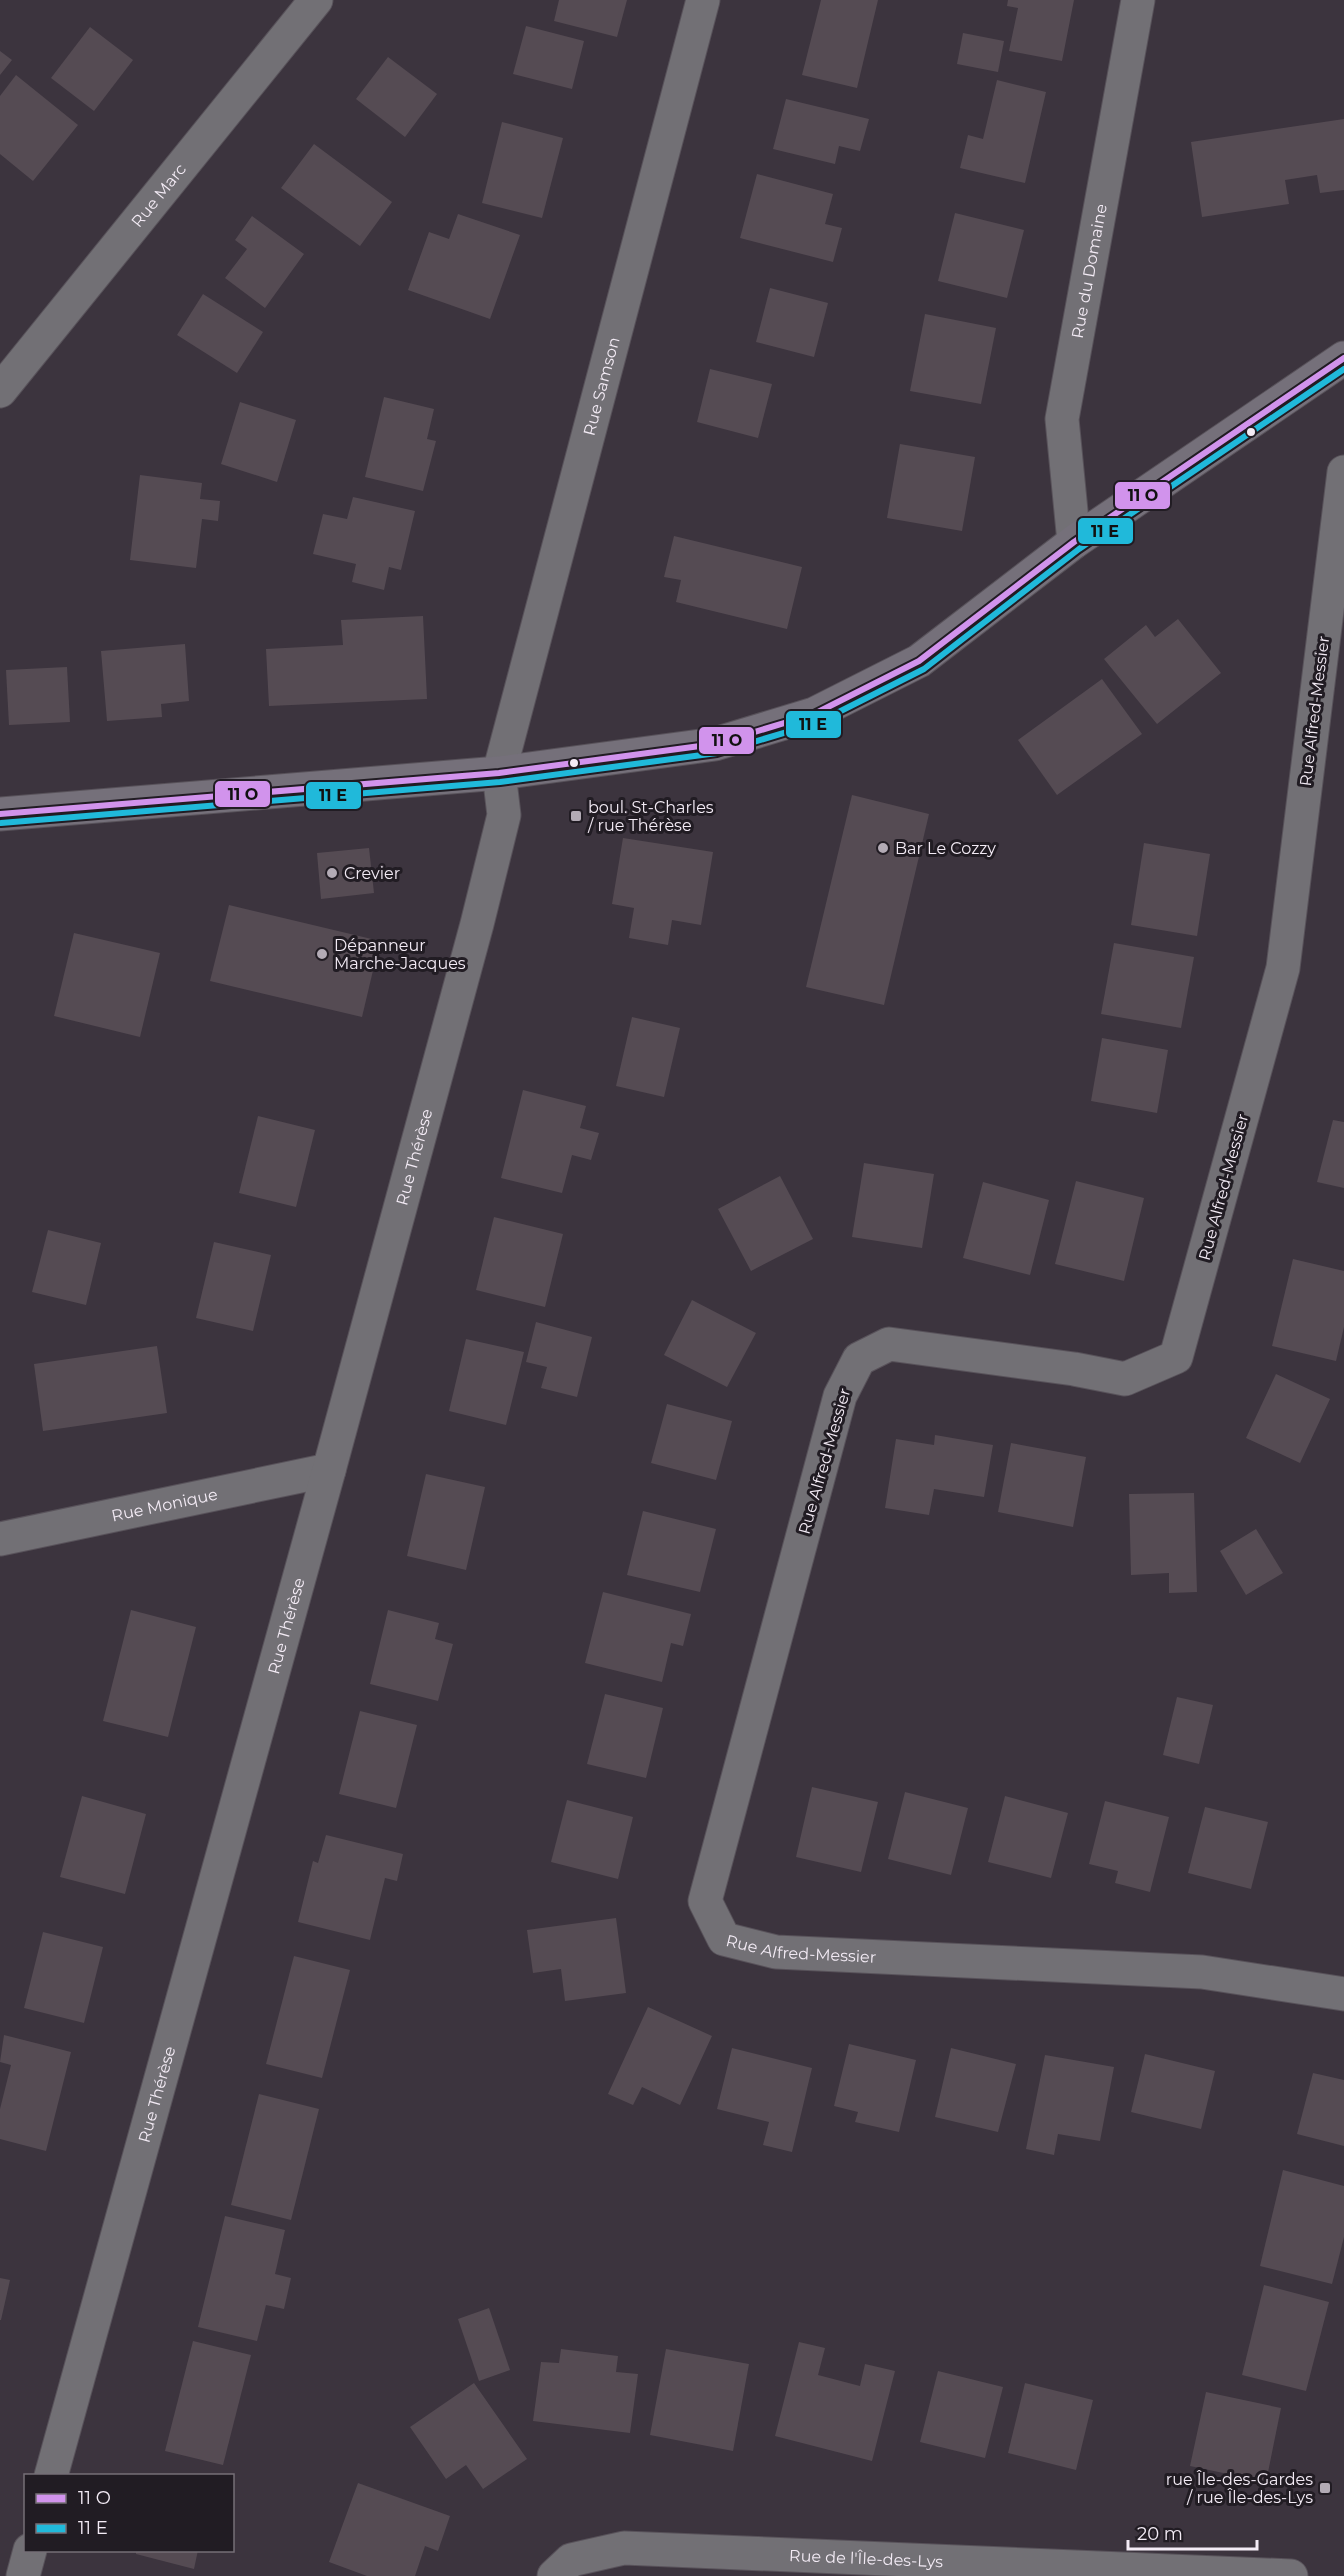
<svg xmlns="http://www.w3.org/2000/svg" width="1344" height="2576" font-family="Montserrat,sans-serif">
	<rect width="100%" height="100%" fill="#3c343e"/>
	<g fill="#554b53">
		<path d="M559,0h68l-10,37 -63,-16z"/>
		<path d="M821,0h57l-21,88 -55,-13z"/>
		<path d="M1008,0h66l-12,61 -53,-10 9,-43 -11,-2z"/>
		<path d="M526,26l58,15 -12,48 -59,-15z"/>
		<path d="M90,27l43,33 -39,51 -43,-33z"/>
		<path d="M963,33l41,8 -6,31 -41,-8z"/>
		<path d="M0,51l12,9 -12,15z"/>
		<path d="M388,57l49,37 -32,43 -49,-38z"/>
		<path d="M16,75l62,50 -45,56 -33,-27v-58z"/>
		<path d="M997,80l49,12 -21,91 -65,-15 8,-33 15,4z"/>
		<path d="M786,99l83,20 -9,32 -21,-5 -4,18 -62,-15z"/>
		<path d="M1344,119v71l-24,3 -3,-18 -32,5 4,24 -87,13 -11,-75z"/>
		<path d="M502,122l61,16 -21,80 -60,-15z"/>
		<path d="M314,144l78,58 -32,44 -79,-58z"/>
		<path d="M757,174l76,20 -8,30 17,4 -9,34 -93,-24z"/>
		<path d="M955,213l69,17 -17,68 -69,-17z"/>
		<path d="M458,214l62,21 -30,84 -82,-29 21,-58 20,7z"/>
		<path d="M252,216l52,38 -39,54 -40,-30 22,-29 -12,-9z"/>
		<path d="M770,288l58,15 -14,54 -58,-15z"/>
		<path d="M203,294l60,38 -26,41 -60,-38z"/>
		<path d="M925,314l71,14 -15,76 -71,-13z"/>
		<path d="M710,369l62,15 -14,54 -61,-16z"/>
		<path d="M384,397l50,12 -7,30 9,2 -13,50 -58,-14z"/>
		<path d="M240,402l56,18 -19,62 -56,-18z"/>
		<path d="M900,444l75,13 -13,74 -75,-13z"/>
		<path d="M140,475l62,8 -2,16 20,2 -2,20 -16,-2 -6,49 -66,-8z"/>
		<path d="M353,497l62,14 -14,59 -12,-3 -5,23 -32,-8 4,-18 -43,-10 10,-40 24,5z"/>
		<path d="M674,536l128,31 -15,62 -111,-27 5,-22 -17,-3z"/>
		<path d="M423,616l4,83 -158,7 -3,-57 77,-4 -2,-25z"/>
		<path d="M1178,619l43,54 -64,51 -53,-65 42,-34 9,12z"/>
		<path d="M185,644l4,57 -28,3 1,13 -55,4 -6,-70z"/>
		<path d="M67,667l3,55 -61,3 -3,-55z"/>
		<path d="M1102,679l40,55 -85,61 -39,-55z"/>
		<path d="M852,795l77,19 -45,191 -78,-18z"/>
		<path d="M623,838l90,14 -12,73 -29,-5 -4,25 -39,-7 5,-30 -22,-4z"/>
		<path d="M1144,843l66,11 -13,82 -66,-11z"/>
		<path d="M369,848l5,45 -53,6 -4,-46z"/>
		<path d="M229,905l151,36 -18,76 -152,-36z"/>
		<path d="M74,933l86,20 -20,84 -86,-21z"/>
		<path d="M1114,943l80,14 -13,71 -80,-14z"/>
		<path d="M632,1017l48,11 -16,69 -48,-11z"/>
		<path d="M1102,1038l66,12 -11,63 -66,-12z"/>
		<path d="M523,1090l63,16 -6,22 19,5 -8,27 -19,-5 -10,38 -61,-15z"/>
		<path d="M258,1116l57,14 -19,77 -57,-14z"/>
		<path d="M1333,1120l11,2v66l-27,-6z"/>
		<path d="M864,1163l70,11 -12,74 -70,-11z"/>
		<path d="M780,1176l33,63 -62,32 -33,-62z"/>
		<path d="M1076,1181l68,17 -20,83 -69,-17z"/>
		<path d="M983,1182l66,18 -19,75 -67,-17z"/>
		<path d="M494,1217l69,17 -18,73 -69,-17z"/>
		<path d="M48,1230l53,13 -15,62 -54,-13z"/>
		<path d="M214,1242l57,13 -18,76 -57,-13z"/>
		<path d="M1293,1259l51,12v56l-8,34 -64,-15z"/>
		<path d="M692,1300l64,33 -29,54 -63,-32z"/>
		<path d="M536,1322l56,15 -15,60 -36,-9 6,-21 -21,-5z"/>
		<path d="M466,1339l58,13 -18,73 -57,-14z"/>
		<path d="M157,1346l10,67 -124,18 -9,-67z"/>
		<path d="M1276,1374l54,25 -30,64 -54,-25z"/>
		<path d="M667,1404l65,17 -16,59 -65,-17z"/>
		<path d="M935,1435l58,10 -9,52 -50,-8 -5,26 -44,-7 11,-69 38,6z"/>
		<path d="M1011,1443l75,14 -13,70 -75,-15z"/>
		<path d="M426,1474l59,13 -19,83 -59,-14z"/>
		<path d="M1194,1493l3,99 -28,1v-20l-38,2 -2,-81z"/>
		<path d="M643,1511l73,18 -16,63 -73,-17z"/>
		<path d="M1256,1529l27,44 -37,22 -26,-44z"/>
		<path d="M603,1592l88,22 -8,32 -12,-3 -9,39 -77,-19z"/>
		<path d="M131,1610l65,17 -28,110 -65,-16z"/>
		<path d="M388,1610l51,13 -4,16 18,5 -15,57 -68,-17z"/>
		<path d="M605,1694l58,14 -17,70 -59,-14z"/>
		<path d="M1177,1697l36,8 -14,59 -36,-9z"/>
		<path d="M360,1711l57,14 -21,83 -57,-14z"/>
		<path d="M812,1787l66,15 -17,70 -65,-15z"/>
		<path d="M905,1792l63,16 -17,67 -63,-16z"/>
		<path d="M82,1796l64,18 -21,80 -65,-17z"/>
		<path d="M1005,1796l63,17 -17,65 -63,-16z"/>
		<path d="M567,1800l66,17 -15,62 -67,-17z"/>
		<path d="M1105,1801l64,16 -19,75 -35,-9 3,-12 -29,-7z"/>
		<path d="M1205,1807l63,15 -17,67 -63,-16z"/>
		<path d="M326,1835l77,19 -6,27 -12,-3 -15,62 -72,-18 15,-61 5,2z"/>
		<path d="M616,1918l10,75 -61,8 -4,-32 -28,4 -6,-43z"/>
		<path d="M43,1932l60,15 -19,76 -60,-15z"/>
		<path d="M294,1956l56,14 -28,108 -56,-14z"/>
		<path d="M648,2007l64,29 -32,69 -38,-18 -9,18 -25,-11z"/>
		<path d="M4,2035l67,17 -25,99 -46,-12v-30l11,-44 -11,-3z"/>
		<path d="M849,2044l67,16 -17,72 -44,-10 3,-10 -24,-6z"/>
		<path d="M732,2048l80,20 -20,84 -29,-7 6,-23 -52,-13z"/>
		<path d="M951,2048l65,16 -18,68 -63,-15z"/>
		<path d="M1145,2054l70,17 -14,58 -70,-17z"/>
		<path d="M1045,2055l69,12 -14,74 -42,-7 -4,21 -28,-6z"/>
		<path d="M1313,2073l31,7v66l-47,-12z"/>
		<path d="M259,2094l60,15 -28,111 -60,-15z"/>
		<path d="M1283,2170l61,16v51l-12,47 -72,-18z"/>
		<path d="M225,2216l60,14 -10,44 16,4 -7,31 -18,-4 -9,36 -59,-14z"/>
		<path d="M0,2278l10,2 -9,40h-1z"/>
		<path d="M1264,2285l65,17 -23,89 -64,-16z"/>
		<path d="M489,2308l21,62 -31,11 -21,-62z"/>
		<path d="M193,2341l58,14 -28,110 -58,-14z"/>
		<path d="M799,2342l26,6 -7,27 42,11 5,-22 30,7 -23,90 -97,-25z"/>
		<path d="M561,2349l57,7 -2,16 22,2 -8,59 -97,-12 8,-59 18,1z"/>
		<path d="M666,2349l83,15 -16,87 -83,-16z"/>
		<path d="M938,2371l65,16 -18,71 -65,-16z"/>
		<path d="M474,2383l53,76 -44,30 -17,-24 -20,14 -36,-52z"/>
		<path d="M1025,2383l68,17 -17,70 -68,-17z"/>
		<path d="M1206,2392l75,16 -15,74 -76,-16z"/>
		<path d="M358,2483l92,33 -12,35 -13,-5 -10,30h-48l-38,-14z"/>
		<path d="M136,2550h62l-4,19 -58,-15z"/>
	</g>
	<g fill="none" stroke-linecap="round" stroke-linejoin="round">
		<g stroke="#58525a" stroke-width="35">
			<g id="street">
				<path id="s1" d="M0,391l316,-391"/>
				<path id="s2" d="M1344,472l-61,496 -107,389 -51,22 -51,-10 -185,-25 -30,15 -19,37 -135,505 19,38 52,13 426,20 142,22"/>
				<path id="s3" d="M1074,542l-12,-123 76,-419"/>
				<path id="s4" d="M0,1539l329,-69"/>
				<path id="s5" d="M51,2476l278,-1006 148,-546 27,-109 -5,-42 204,-773"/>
				<path d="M23,2576l7,-26"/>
				<path id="s6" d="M554,2576l17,-16 53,-12 667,28"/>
			</g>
		</g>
		<g stroke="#58525a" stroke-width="35">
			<path id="secondary" d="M0,814l499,-41 216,-29 99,-30 105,-53 155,-119 270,-184"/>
		</g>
		<use href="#street" stroke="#727075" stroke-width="33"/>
		<use href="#secondary" stroke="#75707a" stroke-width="33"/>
		<g stroke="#211c23" stroke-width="10">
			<path id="bus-1" d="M0,814l499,-41 216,-29 99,-30 105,-53 155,-119 270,-184"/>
		</g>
		<g stroke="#211c23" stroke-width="10">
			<path id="bus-2" d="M1,823l499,-41 217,-29 100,-30 107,-54 155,-120 265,-180"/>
		</g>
		<use href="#bus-1" stroke="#d193ec" stroke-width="6"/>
		<use href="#bus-2" stroke="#20b9da" stroke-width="6"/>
	</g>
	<g fill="#f3ebf5" stroke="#211c23" stroke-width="2">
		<circle cx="1251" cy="432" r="5"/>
		<circle cx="574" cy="763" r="5"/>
	</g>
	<g fill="#b3abb5" stroke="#211c23" stroke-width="2">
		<rect x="570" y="810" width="12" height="12" rx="3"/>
		<circle cx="883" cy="848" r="6"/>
		<circle cx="332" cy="873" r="6"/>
		<circle cx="322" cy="954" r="6"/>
		<rect x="1319" y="2482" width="12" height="12" rx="3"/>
	</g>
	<g text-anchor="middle" stroke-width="6" stroke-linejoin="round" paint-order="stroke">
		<g font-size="16" fill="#f3ebf5" stroke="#211c23">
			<text dy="6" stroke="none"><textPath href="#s1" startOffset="252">Rue Marc</textPath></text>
			<text dy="6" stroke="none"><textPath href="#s3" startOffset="274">Rue du Domaine</textPath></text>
			<text dy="6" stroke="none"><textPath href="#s5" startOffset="2164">Rue Samson</textPath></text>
			<text transform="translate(1314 711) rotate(-83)" y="6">Rue Alfred-Messier</text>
			<text dy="6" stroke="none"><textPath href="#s5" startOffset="1368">Rue Thérèse</textPath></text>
			<text transform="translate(1223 1187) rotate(-75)" y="6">Rue Alfred-Messier</text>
			<text transform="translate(824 1461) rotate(-74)" y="6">Rue Alfred-Messier</text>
			<text dy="6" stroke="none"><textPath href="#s4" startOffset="168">Rue Monique</textPath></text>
			<text dy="6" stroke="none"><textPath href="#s5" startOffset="882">Rue Thérèse</textPath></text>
			<text dy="6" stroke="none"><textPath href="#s2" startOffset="1916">Rue Alfred-Messier</textPath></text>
			<text dy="6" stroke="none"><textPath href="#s5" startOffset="396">Rue Thérèse</textPath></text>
			<text dy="6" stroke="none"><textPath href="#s6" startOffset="320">Rue de l'Île-des-Lys</textPath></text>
		</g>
		<g font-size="16" fill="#f3ebf5" stroke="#211c23" text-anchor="start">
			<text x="588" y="813">boul. St-Charles<tspan x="588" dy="18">/ rue Thérèse</tspan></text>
			<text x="895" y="854">Bar Le Cozzy</text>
			<text x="344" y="879">Crevier</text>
			<text x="334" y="951">Dépanneur<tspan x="334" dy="18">Marche-Jacques</tspan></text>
			<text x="1313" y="2485" text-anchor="end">rue Île-des-Gardes<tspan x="1313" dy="18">/ rue Île-des-Lys</tspan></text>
		</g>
	</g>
	<g stroke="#211c23" stroke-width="2">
		<rect x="1114" y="481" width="57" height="29" rx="6" fill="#d193ec"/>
		<rect x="1077" y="517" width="57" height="28" rx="6" fill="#20b9da"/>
		<rect x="785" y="710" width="57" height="29" rx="6" fill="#20b9da"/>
		<rect x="698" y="726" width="57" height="29" rx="6" fill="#d193ec"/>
		<rect x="214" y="780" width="57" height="28" rx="6" fill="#d193ec"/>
		<rect x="305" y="781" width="57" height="29" rx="6" fill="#20b9da"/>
	</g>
	<g font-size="16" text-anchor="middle" font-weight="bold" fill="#111">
		<text x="1143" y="501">11 O</text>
		<text x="1105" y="537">11 E</text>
		<text x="813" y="730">11 E</text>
		<text x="727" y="746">11 O</text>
		<text x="243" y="800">11 O</text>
		<text x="333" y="801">11 E</text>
	</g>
	<rect x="24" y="2474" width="210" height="78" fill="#211c23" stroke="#756f77" stroke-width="1.5"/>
	<rect x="36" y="2494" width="30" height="9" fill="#d193ec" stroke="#756f77" stroke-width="1.5"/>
	<text x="78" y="2504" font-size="18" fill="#f3ebf5">11 O</text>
	<rect x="36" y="2524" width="30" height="9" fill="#20b9da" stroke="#756f77" stroke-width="1.5"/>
	<text x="78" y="2534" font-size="18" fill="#f3ebf5">11 E</text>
	<path d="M1128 2540v9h129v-9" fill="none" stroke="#f3ebf5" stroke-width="3"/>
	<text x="1137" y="2540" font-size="18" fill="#f3ebf5" stroke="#211c23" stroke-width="4.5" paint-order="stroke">20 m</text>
</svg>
